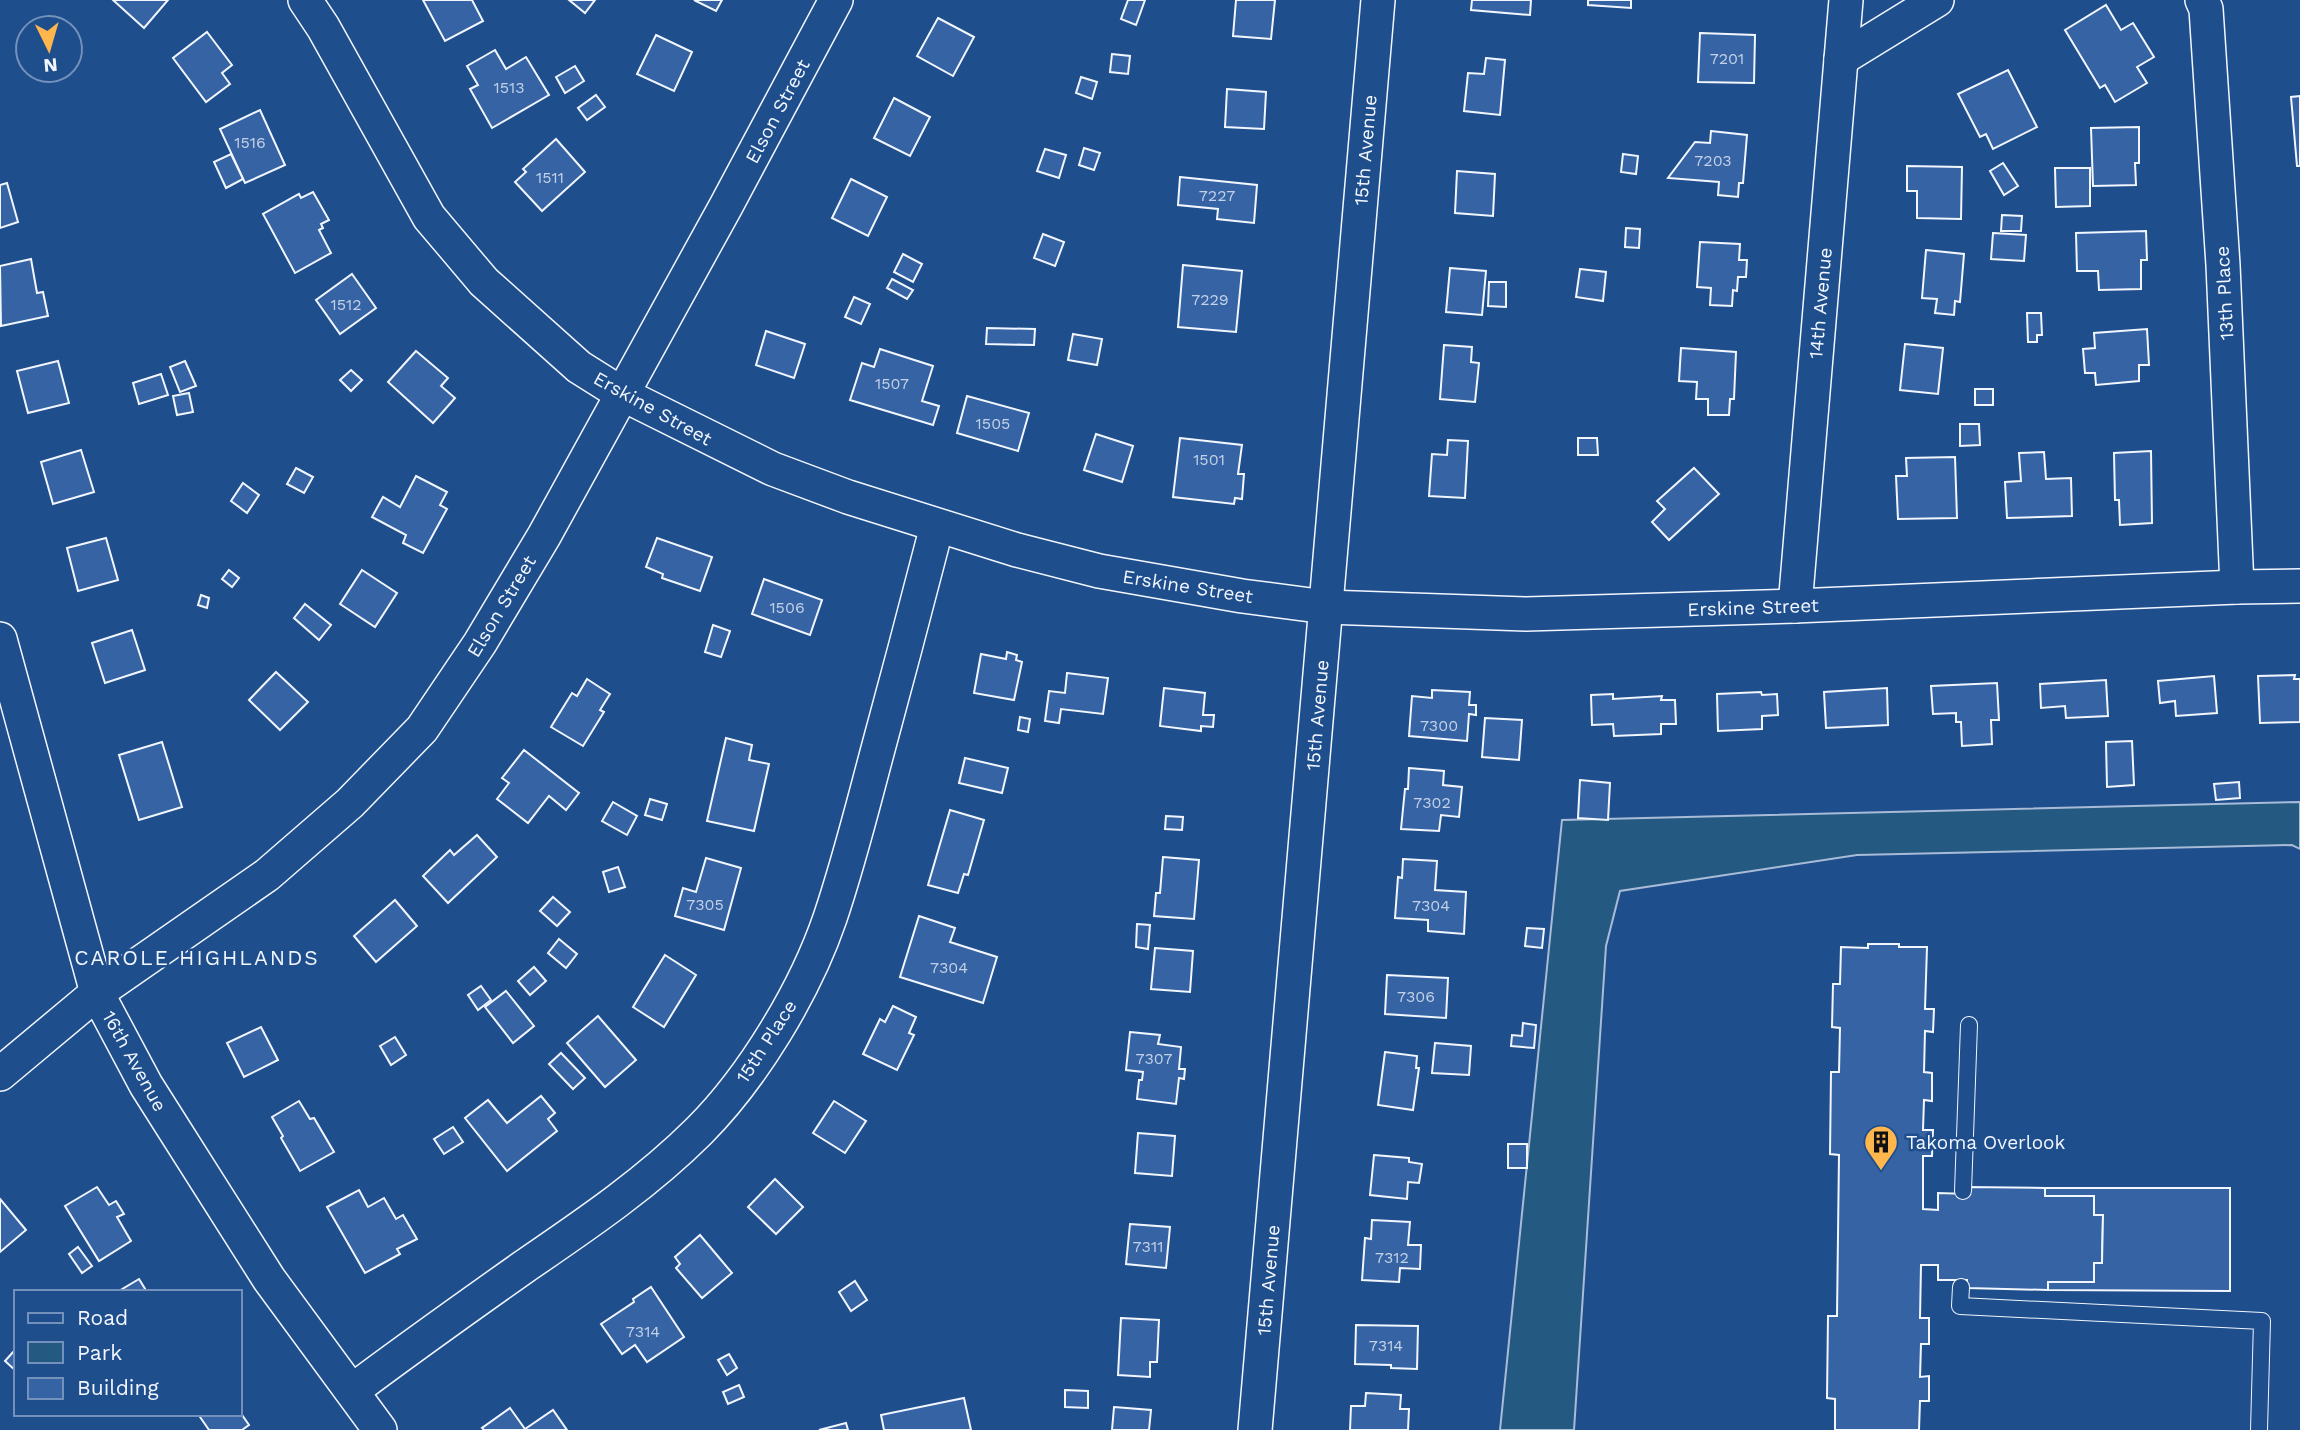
<svg xmlns="http://www.w3.org/2000/svg" width="2300" height="1430" font-family="'Work Sans',sans-serif">
	<rect width="100%" height="100%" fill="#1f4e8c"/>
	<path fill="#245a82" stroke="#a8bbd7" stroke-width="2" d="M2300,802v47l-8,-4 -435,10 -237,36 -14,55 -32,484h-74l62,-610z"/>
	<g fill="#3563a3" stroke="#f2f6ff" stroke-width="2">
		<path d="M113,0h55l-24,28z"/>
		<path d="M423,0h49l11,21 -38,20z"/>
		<path d="M569,0h26l-10,13z"/>
		<path d="M694,0h28l-6,11z"/>
		<path d="M1128,0h17l-9,25 -15,-6z"/>
		<path d="M1236,0h39l-4,39 -38,-3z"/>
		<path d="M1472,0h59l-1,15 -59,-5z"/>
		<path d="M1588,0h43v8l-43,-3z"/>
		<path d="M2106,5l15,25 12,-7 21,34 -17,10 10,16 -32,19 -10,-17 -5,3 -35,-58z"/>
		<path d="M938,18l36,19 -21,39 -36,-20z"/>
		<path d="M207,32l25,33 -10,8 8,11 -24,18 -33,-44z"/>
		<path d="M1700,33l55,2 -1,48 -56,-1z"/>
		<path d="M656,35l36,17 -18,39 -37,-17z"/>
		<path d="M495,50l11,19 20,-12 23,38 -57,33 -22,-39 8,-4 -11,-19z"/>
		<path d="M1112,54l18,2 -2,18 -18,-2z"/>
		<path d="M1486,58l19,2 -5,55 -36,-4 4,-38 16,1z"/>
		<path d="M575,66l9,15 -19,12 -9,-16z"/>
		<path d="M2008,70l29,57 -44,22 -7,-15 -6,3 -22,-43z"/>
		<path d="M1081,77l16,5 -5,17 -16,-6z"/>
		<path d="M1227,89l39,3 -2,37 -39,-2z"/>
		<path d="M596,95l9,12 -18,13 -9,-12z"/>
		<path d="M2300,96v70h-3l-6,-69z"/>
		<path d="M894,98l36,19 -20,39 -36,-18z"/>
		<path d="M260,110l25,55 -40,18 -25,-54z"/>
		<path d="M2139,127v36h-4l1,22 -43,1 -2,-58z"/>
		<path d="M1711,131l36,4 -4,48h-4l-1,14 -20,-2 1,-13 -51,-4 27,-36 15,1z"/>
		<path d="M556,139l29,33 -43,39 -27,-29 11,-10 -3,-3z"/>
		<path d="M1084,148l16,5 -6,17 -15,-5z"/>
		<path d="M1045,149l21,6 -7,23 -22,-7z"/>
		<path d="M231,154l12,25 -17,9 -12,-26z"/>
		<path d="M1623,154l15,2 -2,18 -15,-2z"/>
		<path d="M2003,163l15,23 -14,9 -14,-24z"/>
		<path d="M1907,166l55,1 -1,52 -44,-1v-27h-10z"/>
		<path d="M2055,168h35v38l-34,1z"/>
		<path d="M1457,171l38,3 -2,42 -38,-3z"/>
		<path d="M1180,177l77,8 -3,38 -37,-4 1,-10 -40,-4z"/>
		<path d="M851,179l36,18 -19,39 -36,-18z"/>
		<path d="M7,183l11,39 -18,6v-43z"/>
		<path d="M313,192l16,28 -8,4 2,4 -4,2 12,23 -36,20 -32,-59 36,-20 2,4z"/>
		<path d="M2002,215l20,1 -1,15h-20z"/>
		<path d="M1626,228l14,1 -1,19 -14,-1z"/>
		<path d="M2146,231l1,29h-6v29l-42,1 -1,-19h-21l-1,-38z"/>
		<path d="M1993,233l33,2 -2,26 -33,-2z"/>
		<path d="M1043,234l21,8 -9,24 -21,-8z"/>
		<path d="M1700,242l40,2 -1,16h8l-1,17h-8l-1,14 -4,-1 -1,16 -22,-1 1,-17 -14,-1z"/>
		<path d="M1926,250l38,4 -4,48 -5,-1 -1,14 -19,-2 2,-14 -15,-1z"/>
		<path d="M903,254l19,10 -9,18 -19,-10z"/>
		<path d="M31,259l6,34 6,-1 5,24 -47,10 -1,-60z"/>
		<path d="M1183,265l59,6 -6,61 -58,-5z"/>
		<path d="M1450,268l36,3 -4,44 -36,-3z"/>
		<path d="M1580,269l26,3 -3,29 -27,-4z"/>
		<path d="M352,274l24,34 -36,26 -24,-34z"/>
		<path d="M892,279l21,11 -6,9 -20,-11z"/>
		<path d="M1489,282h17v25l-18,-1z"/>
		<path d="M854,297l16,7 -9,20 -16,-7z"/>
		<path d="M2027,313h14l1,22h-5v7h-9z"/>
		<path d="M987,328l48,1 -1,16 -48,-1z"/>
		<path d="M2147,329l2,36h-10v16l-43,4 -1,-12h-10l-2,-24 12,-1 -1,-15z"/>
		<path d="M766,331l39,13 -11,34 -38,-13z"/>
		<path d="M1073,334l29,5 -5,26 -29,-5z"/>
		<path d="M1905,344l38,4 -5,46 -38,-4z"/>
		<path d="M1444,345l28,2 -1,15 8,1 -4,39 -35,-3z"/>
		<path d="M1681,348l55,4 -2,47h-4l-1,16h-21v-16h-12l1,-17 -18,-1z"/>
		<path d="M880,349l53,17 -11,35 17,5 -6,19 -83,-25 12,-37 12,4z"/>
		<path d="M416,351l32,27 -7,8 14,12 -22,25 -45,-41z"/>
		<path d="M58,361l11,42 -41,10 -11,-42z"/>
		<path d="M185,361l11,25 -16,6 -10,-25z"/>
		<path d="M351,370l11,10 -11,11 -11,-11z"/>
		<path d="M161,374l7,21 -29,9 -6,-21z"/>
		<rect x="1975" y="389" width="18" height="16"/>
		<path d="M189,393l4,19 -16,3 -4,-19z"/>
		<path d="M967,396l62,17 -11,38 -61,-18z"/>
		<path d="M1960,424h19l1,21 -20,1z"/>
		<path d="M1096,434l37,12 -11,36 -38,-12z"/>
		<path d="M1180,438l62,7 -4,29h6l-2,25 -7,-1 -1,6 -61,-7z"/>
		<path d="M1578,438h19l1,17h-20z"/>
		<path d="M1448,440l20,1 -3,57 -36,-2 3,-42 15,1z"/>
		<path d="M81,450l13,42 -41,12 -12,-42z"/>
		<path d="M2151,451l1,72 -32,2 -1,-25h-4l-1,-47z"/>
		<path d="M2044,452l2,27 25,-1 1,38 -65,2 -2,-36 16,-1 -2,-28z"/>
		<path d="M1955,457l2,61 -59,1 -2,-43h11l-1,-18z"/>
		<path d="M296,468l17,9 -9,16 -17,-9z"/>
		<path d="M1694,468l25,26 -50,46 -17,-18 13,-13 -8,-8z"/>
		<path d="M416,476l31,16 -7,13 7,4 -24,44 -20,-10 3,-8 -34,-18 11,-20 17,10z"/>
		<path d="M243,483l16,12 -12,18 -16,-12z"/>
		<path d="M106,538l12,42 -40,11 -11,-43z"/>
		<path d="M657,538l55,19 -12,34 -38,-13 1,-4 -17,-7z"/>
		<path d="M229,570l10,8 -7,9 -10,-8z"/>
		<path d="M362,570l35,23 -22,34 -35,-23z"/>
		<path d="M764,579l58,21 -12,35 -58,-21z"/>
		<path d="M201,595l8,3 -2,10 -9,-3z"/>
		<path d="M305,604l26,21 -12,15 -25,-22z"/>
		<path d="M713,625l17,6 -9,26 -16,-5z"/>
		<path d="M132,630l13,40 -40,13 -13,-40z"/>
		<path d="M1007,652l10,3 -1,5 6,2 -8,38 -40,-7 7,-39 25,5z"/>
		<path d="M276,672l32,30 -28,28 -31,-30z"/>
		<path d="M1067,673l41,5 -5,36 -42,-5 -2,14 -14,-2 4,-30 16,2z"/>
		<path d="M2295,675l-1,4h6v43l-40,1 -2,-47z"/>
		<path d="M2214,676l3,37 -41,3 -1,-15 -15,2 -2,-22z"/>
		<path d="M587,679l23,15 -10,16 4,2 -21,34 -32,-19 21,-34 5,3z"/>
		<path d="M2106,680l2,36 -42,2 -1,-12 -24,2 -1,-24z"/>
		<path d="M1997,683l2,37h-8l1,24 -30,2 -1,-24h-5v-9l-23,1 -2,-28z"/>
		<path d="M1164,688l41,5 -2,22h11l-1,12 -12,-1v5l-41,-5z"/>
		<path d="M1887,688l1,37 -62,3 -2,-36z"/>
		<path d="M1432,690l38,2 -1,13h7v10l-7,-1 -2,27 -58,-5 3,-40 20,2z"/>
		<path d="M1761,692l1,3 15,-1 1,21 -16,1v13l-44,2 -1,-37z"/>
		<path d="M1613,694v5l49,-3 -1,4h14l1,24h-15v10l-47,2 -1,-12 -21,1 -1,-30z"/>
		<path d="M1020,717l10,2 -2,13 -10,-2z"/>
		<path d="M1485,718l37,2 -3,40 -37,-3z"/>
		<path d="M726,738l26,7 -3,15 20,4 -15,67 -47,-10z"/>
		<path d="M2132,741l2,44 -27,2 -1,-45z"/>
		<path d="M162,742l20,65 -43,13 -20,-65z"/>
		<path d="M524,750l55,43 -13,17 -17,-14 -21,27 -31,-24 12,-16 -7,-5z"/>
		<path d="M965,758l43,10 -6,25 -43,-10z"/>
		<path d="M1409,768l35,3 -1,14 19,2 -3,30 -18,-2 -2,16 -38,-2 4,-40h3z"/>
		<path d="M1580,780l30,3 -2,37 -30,-2z"/>
		<path d="M2239,782l1,16 -24,2 -2,-16z"/>
		<path d="M650,799l17,5 -5,16 -17,-5z"/>
		<path d="M613,802l24,14 -10,19 -25,-14z"/>
		<path d="M950,810l34,10 -16,55 -4,-1 -6,19 -30,-8z"/>
		<path d="M1166,816l17,1 -1,13 -17,-1z"/>
		<path d="M477,835l20,22 -49,46 -25,-27 27,-26 4,5z"/>
		<path d="M1163,857l36,3 -5,59 -40,-3 2,-23h4z"/>
		<path d="M706,858l35,10 -17,62 -49,-14 8,-28 13,4z"/>
		<path d="M1403,859l34,2 -2,29 31,2 -2,42 -36,-3v-11l-33,-2 3,-41 4,1z"/>
		<path d="M618,867l7,20 -16,5 -6,-20z"/>
		<path d="M553,897l17,15 -13,14 -17,-15z"/>
		<path d="M395,900l22,26 -41,36 -22,-26z"/>
		<path d="M919,916l36,12 -5,14 47,15 -14,46 -83,-26z"/>
		<path d="M1137,924l13,1 -2,24 -12,-2z"/>
		<path d="M1527,928l17,1 -2,19 -17,-2z"/>
		<path d="M559,939l18,15 -11,14 -18,-15z"/>
		<path d="M1868,944h31v3h28l-2,62h9l-1,23 -8,-1 -1,41 8,1v28l-8,-1 -1,30h10l-1,26h-9v53l15,1v-17l30,1v-7l77,1v8h49v19h9l-1,48h-8v19h-46v8l-81,-2v-8h-29v-15h-17l-1,53h9v26h-8l-1,33 9,-1v25h-9l-1,29h-84v-31l-8,-1 1,-82h9l2,-161 -9,-1 1,-82h8l1,-44 -8,-1 1,-43h7l1,-37 27,1z"/>
		<path d="M1155,948l38,3 -3,41 -39,-3z"/>
		<path d="M665,955l31,20 -32,52 -31,-20z"/>
		<path d="M534,967l12,14 -16,14 -12,-14z"/>
		<path d="M1387,975l61,3 -2,40 -61,-4z"/>
		<path d="M481,986l10,14 -13,10 -10,-15z"/>
		<path d="M506,991l28,35 -21,17 -28,-36z"/>
		<path d="M893,1006l23,11 -7,16 5,2 -17,35 -34,-16 17,-35 5,3z"/>
		<path d="M598,1016l38,44 -31,27 -38,-44z"/>
		<path d="M1523,1023l13,2 -2,23 -23,-2 1,-11 10,1z"/>
		<path d="M261,1027l17,33 -34,17 -17,-34z"/>
		<path d="M1130,1032l30,3 -2,9 23,3 -2,22h6l-1,10 -5,-1 -3,26 -39,-5 2,-19h3l1,-8 -17,-2z"/>
		<path d="M395,1037l11,18 -15,10 -11,-19z"/>
		<path d="M1435,1043l36,3 -2,29 -37,-2z"/>
		<path d="M1385,1052l32,4 -1,12h3l-6,42 -35,-5z"/>
		<path d="M561,1053l24,25 -12,11 -24,-25z"/>
		<path d="M541,1096l14,17 -7,6 9,12 -50,40 -42,-53 23,-18 19,23z"/>
		<path d="M299,1101l11,18 4,-1 20,34 -34,19 -19,-33 2,-2 -11,-19z"/>
		<path d="M834,1101l32,20 -21,32 -32,-20z"/>
		<path d="M453,1127l10,15 -19,12 -10,-15z"/>
		<path d="M1138,1133l37,3 -3,40 -37,-3z"/>
		<rect x="1508" y="1144" width="19" height="24"/>
		<path d="M1374,1155l35,3v4l13,2 -3,19 -11,-1 -1,17 -37,-4z"/>
		<path d="M775,1179l28,28 -27,27 -28,-27z"/>
		<path d="M97,1187l12,18 7,-4 8,13 -7,3 14,24 -32,20 -34,-55z"/>
		<path d="M2045,1188h185v103l-182,-1v-8h46v-19h8l1,-48h-9v-19h-49z"/>
		<path d="M359,1190l9,17 16,-9 12,21 7,-4 14,24 -20,10 3,5 -35,19 -38,-66z"/>
		<path d="M0,1199l26,31 -26,22z"/>
		<path d="M1372,1220l38,2 -2,23h13l-1,24 -20,-1 -1,14 -37,-2 3,-42 6,1z"/>
		<path d="M1130,1224l40,3 -4,41 -40,-4z"/>
		<path d="M700,1235l32,38 -30,25 -26,-30 4,-4 -5,-7z"/>
		<path d="M78,1247l14,19 -10,7 -13,-19z"/>
		<path d="M139,1279l8,13h-27l-1,-1z"/>
		<path d="M855,1281l12,19 -16,11 -12,-19z"/>
		<path d="M651,1287l33,50 -37,25 -12,-17 -13,9 -21,-30 33,-22 -1,-3z"/>
		<path d="M1121,1318l38,2 -2,42h-7v15l-32,-2z"/>
		<path d="M1356,1325l62,1 -1,43 -26,-1v-3l-36,-1z"/>
		<path d="M14,1351l2,1v19l-11,-10z"/>
		<path d="M729,1354l8,14 -10,7 -9,-15z"/>
		<path d="M739,1385l5,12 -16,7 -5,-12z"/>
		<path d="M1065,1390l23,1v17l-23,-1z"/>
		<path d="M1366,1393l35,2 -1,14h9l-1,21h-58l1,-24h14z"/>
		<path d="M964,1398l7,32h-87l-3,-15z"/>
		<path d="M1114,1407l37,3 -2,20h-37z"/>
		<path d="M510,1408l15,21 28,-19 14,20h-83l-2,-2z"/>
		<path d="M240,1412l9,13 -7,5h-33l-11,-16h42z"/>
		<path d="M846,1423l2,7h-29z"/>
	</g>
	<g fill="none" stroke-linecap="round" stroke-linejoin="round">
		<g stroke="#f2f6ff" stroke-width="18">
			<g id="lane">
				<path d="M1963,1191l6,-166"/>
				<path d="M1961,1287l-1,19 302,15 -3,109"/>
			</g>
		</g>
		<g stroke="#f2f6ff" stroke-width="36">
			<g id="street">
				<path d="M305,0l18,27 106,190 55,65 95,85 43,27 151,75 75,28 169,53 82,21 143,25 84,11 200,7 269,-8 442,-19 63,-1"/>
				<path d="M2202,0l4,9 17,256 14,322"/>
				<path d="M1841,59l96,-59"/>
				<path d="M1795,606l51,-606"/>
				<path d="M0,639l97,354 49,92 123,194 111,151"/>
				<path d="M0,1074l97,-81 170,-118 83,-72 72,-74 58,-86 64,-107 182,-330 110,-206"/>
				<path d="M352,1391c57,-43 115,-84 173,-125 60,-41 122,-83 174,-135 54,-54 106,-140 131,-213 19,-56 33,-113 48,-169 20,-74 40,-149 59,-223"/>
				<path d="M1255,1430l123,-1430"/>
			</g>
		</g>
		<use href="#lane" stroke="#1f4e8c" stroke-width="16"/>
		<use href="#street" stroke="#1f4e8c" stroke-width="33"/>
	</g>
	<defs>
		<g id="building-pin" transform="scale(1.75)"><path d="M0 17L-7.5 6A9.5 9.5 0 1 1 7.5 6Z" fill="#ffb74d" stroke="#1f4e8c"/><path d="M-4-6H4V6H1V3H-1V6H-4ZM-2.5-4.3h1.7v1.8h-1.7ZM.8-4.3h1.7v1.8H.8ZM-2.5-1h1.7V.8h-1.7ZM.8-1h1.7V.8H.8Z" fill="#111"/></g>
	</defs>
	<g fill-rule="evenodd">
		<use href="#building-pin" x="1881" y="1142"/>
	</g>
	<g text-anchor="middle" stroke-width="5" stroke-linejoin="round" paint-order="stroke">
		<g font-size="16" fill="#c3d1e8">
			<text x="1727" y="64">7201</text>
			<text x="509" y="93">1513</text>
			<text x="250" y="148">1516</text>
			<text x="1713" y="166">7203</text>
			<text x="550" y="183">1511</text>
			<text x="1217" y="201">7227</text>
			<text x="1210" y="305">7229</text>
			<text x="346" y="310">1512</text>
			<text x="892" y="389">1507</text>
			<text x="993" y="429">1505</text>
			<text x="1209" y="465">1501</text>
			<text x="787" y="613">1506</text>
			<text x="1439" y="731">7300</text>
			<text x="1432" y="808">7302</text>
			<text x="705" y="910">7305</text>
			<text x="1431" y="911">7304</text>
			<text x="949" y="973">7304</text>
			<text x="1416" y="1002">7306</text>
			<text x="1154" y="1064">7307</text>
			<text x="1148" y="1252">7311</text>
			<text x="1392" y="1263">7312</text>
			<text x="643" y="1337">7314</text>
			<text x="1386" y="1351">7314</text>
		</g>
		<g font-size="19" fill="#f2f6ff" stroke="#1f4e8c">
			<text transform="translate(777 111) rotate(-62)" y="7">Elson Street</text>
			<text transform="translate(1365 150) rotate(-85)" y="7">15th Avenue</text>
			<text transform="translate(2224 293) rotate(-93)" y="7">13th Place</text>
			<text transform="translate(1820 303) rotate(-85)" y="7">14th Avenue</text>
			<text transform="translate(653 408) rotate(29)" y="7">Erskine Street</text>
			<text transform="translate(1188 586) rotate(9)" y="7">Erskine Street</text>
			<text transform="translate(501 606) rotate(-59)" y="7">Elson Street</text>
			<text transform="translate(1753 607) rotate(-2)" y="7">Erskine Street</text>
			<text transform="translate(1317 715) rotate(-85)" y="7">15th Avenue</text>
			<text transform="translate(766 1041) rotate(-57)" y="7">15th Place</text>
			<text transform="translate(135 1061) rotate(61)" y="7">16th Avenue</text>
			<text transform="translate(1268 1280) rotate(-85)" y="7">15th Avenue</text>
		</g>
		<g font-size="19" fill="#f2f6ff" stroke="#1f4e8c" text-anchor="start">
			<text x="1906" y="1149">Takoma Overlook</text>
		</g>
		<g font-size="21" letter-spacing="2" fill="#f2f6ff" stroke="#1f4e8c">
			<text x="197" y="965">CAROLE HIGHLANDS</text>
		</g>
	</g>
	<rect x="14" y="1290" width="228" height="126" fill="#1f4e8c" stroke="#7391ba" stroke-width="2"/>
	<rect x="28" y="1313" width="35" height="10" fill="#1f4e8c" stroke="#7391ba" stroke-width="2"/>
	<text x="77" y="1325" font-size="21" fill="#f2f6ff">Road</text>
	<rect x="28" y="1342" width="35" height="21" fill="#245a82" stroke="#7391ba" stroke-width="2"/>
	<text x="77" y="1360" font-size="21" fill="#f2f6ff">Park</text>
	<rect x="28" y="1378" width="35" height="21" fill="#3563a3" stroke="#7391ba" stroke-width="2"/>
	<text x="77" y="1395" font-size="21" fill="#f2f6ff">Building</text>
	<g transform="translate(49 49) rotate(175)"><circle r="33" fill="#1f4e8c" stroke="#7391ba" stroke-width="2"/>
	<path d="M0-5L12 26L0 18L-12 26Z" fill="#ffb74d"/>
	<text y="-10" font-size="19" font-weight="bold" text-anchor="middle" fill="#f2f6ff">N</text>
	</g>
</svg>
